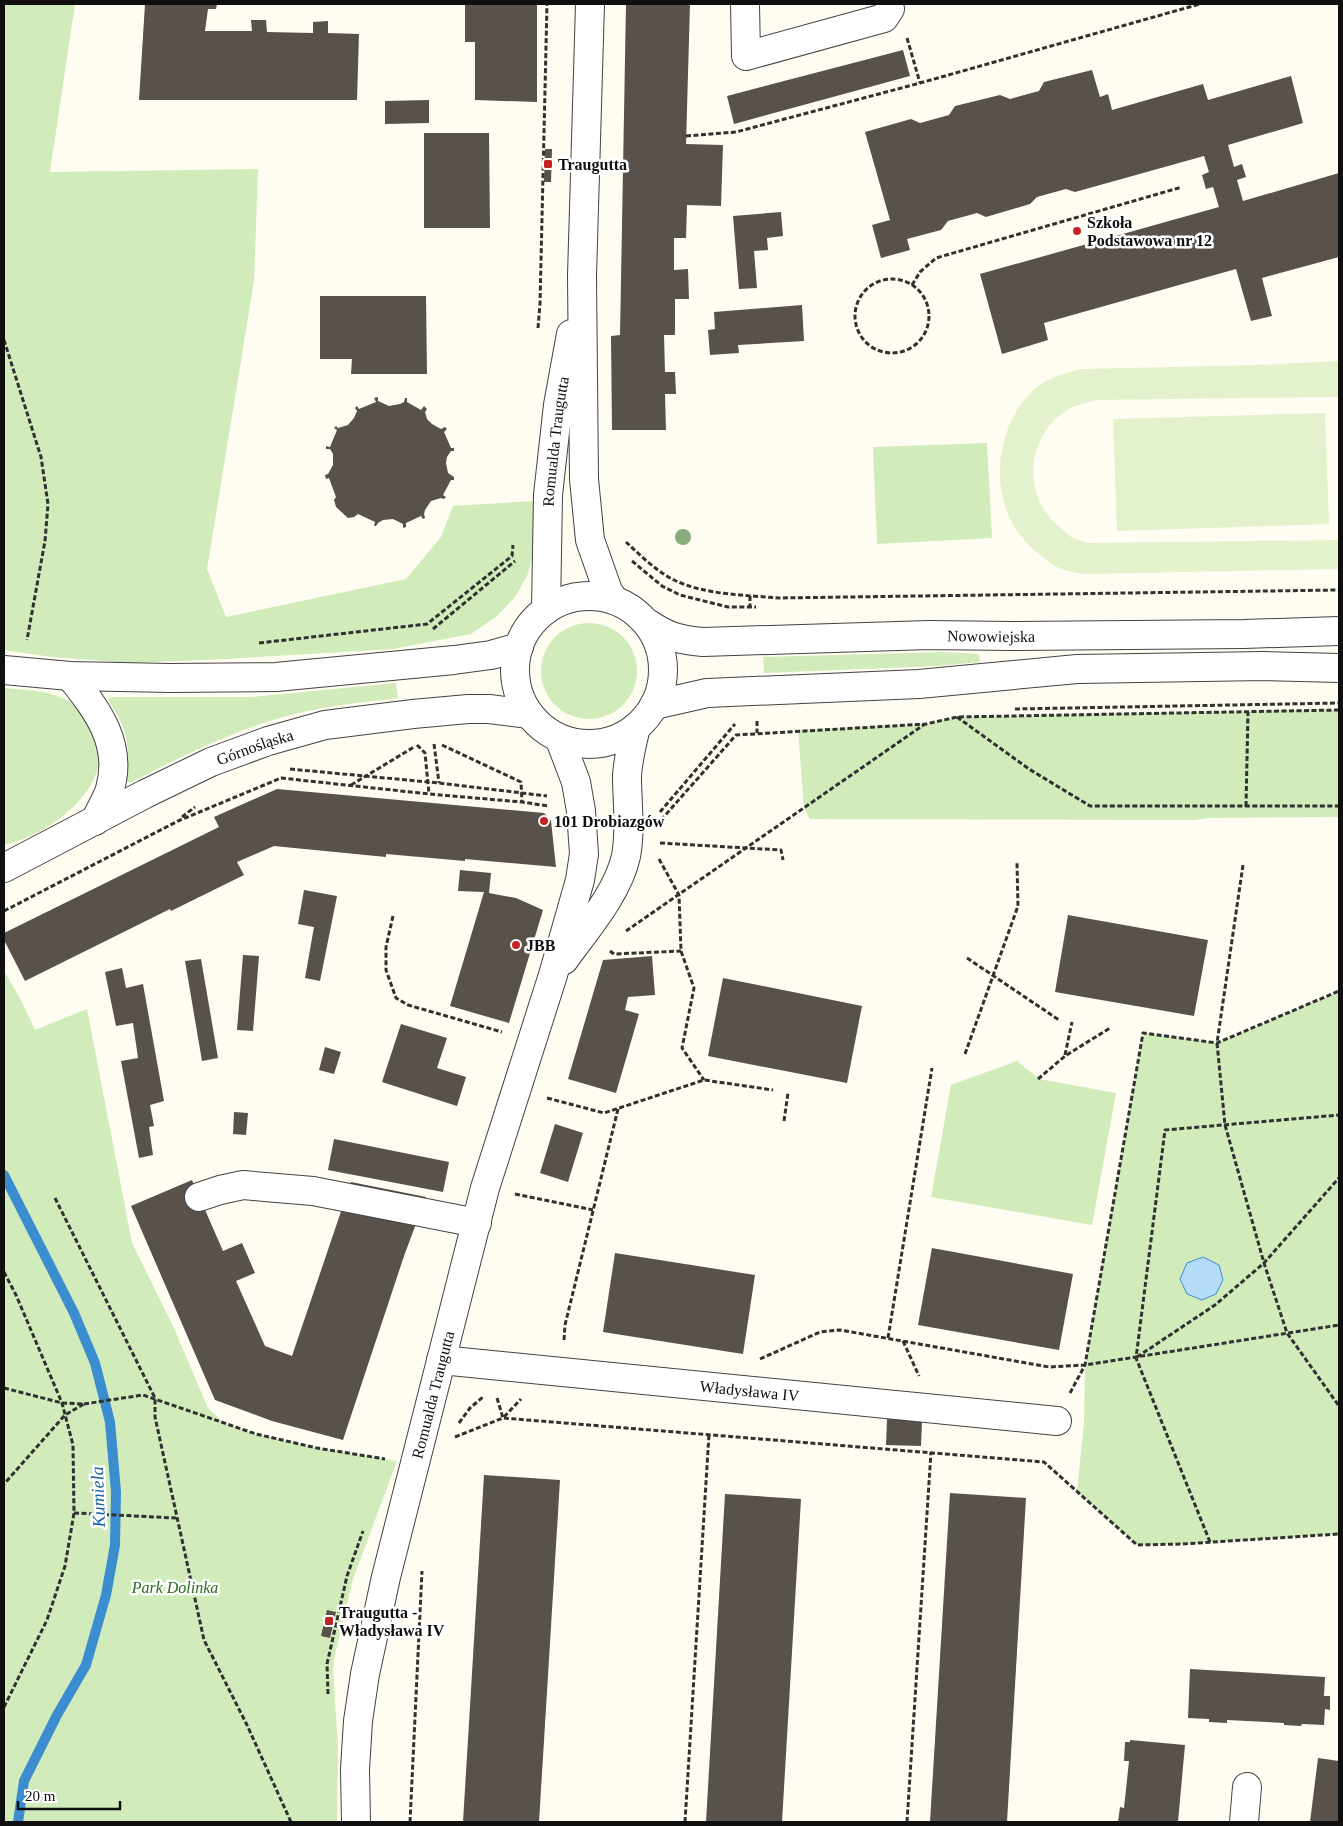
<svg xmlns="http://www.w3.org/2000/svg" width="1343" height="1826" font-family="'Times New Roman',serif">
	<rect width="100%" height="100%" fill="#fffdf2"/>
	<g fill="#d1ebba">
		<path d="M4,4h71l-25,168 208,-3 -4,112 -47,288 19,48 180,-38 35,-42 12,-31 81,-5 -1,54 -6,21 -12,21 -18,19 -26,18 -78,15 -167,10 -96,4 -79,-6 -47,-7z"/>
		<path d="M987,443l5,95 -115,6 -4,-97z"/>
		<circle cx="589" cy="671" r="48"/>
		<path d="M944,652l35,2 1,8 -42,4 -174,7 -1,-16z"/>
		<path d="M396,683l2,15c-33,4 -66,7 -99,15 -59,14 -115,42 -169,70l-3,-2c0,-22 4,-37 -6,-58 -3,-9 -10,-16 -13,-24l2,-2h142z"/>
		<path d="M4,688c21,2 44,2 63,12 11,5 17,15 23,25 36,54 -38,110 -86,120z"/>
		<path d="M1325,709l14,1v107l-131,1 -14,2 -384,-1 -6,-11 -6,-78 128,-6 31,-7z"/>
		<path d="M4,971l18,31 13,28 52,-21 45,234 41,83 35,82 16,15 32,11 61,14 80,13 -44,118 -19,80 -1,11 5,77 -1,75h-333z"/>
		<path d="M1336,993l3,2v539l-157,10 -45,1 -60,-54 7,-68 1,-58 58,-332 74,10z"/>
		<path d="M1017,1061l22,18 77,14 -24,132 -161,-28 20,-112z"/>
	</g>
	<g fill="#e3f2cc">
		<path d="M1339,361v36l-242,3c-11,3 -23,5 -33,12 -37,27 -41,79 -9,111 6,5 12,12 18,15 5,2 10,3 15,5l251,-3v29l-253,5c-7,-1 -15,-2 -22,-4 -16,-5 -40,-28 -49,-42 -28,-44 -16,-117 29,-146 11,-6 24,-9 36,-13l178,-4z"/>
		<path d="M1325,413l4,111 -212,7 -4,-112z"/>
	</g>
	<path fill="#b5dcf8" stroke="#3b8dd0" d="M1203,1257l16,8 4,15 -7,14 -14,6 -15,-6 -7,-15 7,-16z"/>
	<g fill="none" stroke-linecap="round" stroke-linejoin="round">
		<path stroke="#3b8dd0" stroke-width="10" d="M4,1175l70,138 21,50 15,59 6,70 -1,53 -9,50 -20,70 -29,50 -33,66 -6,41"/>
	</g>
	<g fill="#59514b">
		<path d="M145,4h72l-1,5h-8l-3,22h47l-1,-11h15l1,12 46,1v-11l15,-1v12l31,1 -2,66h-218z"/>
		<path d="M465,4h72v98l-62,-2v-58h-10z"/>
		<path d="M626,4h64l-4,140 37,1 -2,61 -34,-1 -1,33h-12v32l14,-1 1,30h-14v36h-11l1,37h10l1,22h-11l1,36h-54l-1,-94 9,-1z"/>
		<path d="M903,50l7,26 -176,48 -7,-28z"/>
		<path d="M1092,70l8,27 8,-3 4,16 91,-26 5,16 83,-24 12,47 -75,22 6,22 8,-3 4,13 -9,3 6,21 96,-28v84l-77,21 10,38 -21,5 -15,-52 -192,54 4,17 -46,14 -22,-80 239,-67 -6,-20 -7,2 -4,-14 7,-3 -5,-16 -129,36 -9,-3 -29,8 -7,7 -44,13 -9,-4 -29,8 -7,9 -34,9 3,11 -29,8 -9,-33 18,-5 -25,-88 46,-13 9,4 29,-8 6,-9 45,-11 10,4 29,-8 5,-9z"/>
		<path d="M429,100v23l-44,1v-23z"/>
		<path d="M424,133h65l1,95h-66z"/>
		<path d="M545,149h7l-1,33h-7z"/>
		<path d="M781,212l2,24 -16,2 1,12 -14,1 3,37 -18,1 -6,-73z"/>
		<path d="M320,296h106l1,78h-76l1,-15h-32z"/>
		<path d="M802,305l2,36 -66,4 1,8 -29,2 -2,-25 7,-1 -1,-17z"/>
		<path d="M378,397v4l11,5 11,-2 4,-2 1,-4h2v4l14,8 3,-4 3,3 -2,3 2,7 5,5 9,5 4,-2 2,2 -3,3 7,16h3v3h-3l-4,6 -1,6 2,10 6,4v3h-3l-8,15 3,2 -2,2 -3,-1 -10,3 -6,9 -1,4 1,4 -2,1 -2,-3 -15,7v4l-3,1v-4l-10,-5 -10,1 -5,3 -2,3h-2l1,-4 -17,-8 -4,3 -6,1 -12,-11 -2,-7 2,-3 -7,-19 -3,1 -1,-4 3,-1 5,-9v-11l-3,-5h-4v-3l4,1 7,-17 -3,-2 2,-2 2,2 10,-3 6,-7 3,-7 -2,-3 2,-2 2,3 17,-7 -2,-4z"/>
		<path d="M277,789l267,24 7,8 5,46 -91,-8v2l-79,-7v3l-112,-11 -37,16 7,13 -73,36 -1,-2 -145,72 -21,-41v-7l215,-106 -5,-10z"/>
		<path d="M460,870l31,3 -2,20 27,5 27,12 -34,113 -59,-17 34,-114 -26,-1z"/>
		<path d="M304,890l33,6 -17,85 -15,-3 9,-51 -16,-3z"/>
		<path d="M1068,915l140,25 -14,76 -139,-24z"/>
		<path d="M243,955l16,1 -6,75 -16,-1z"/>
		<path d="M652,956l3,39 -27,2 -3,13 14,4 -23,79 -48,-14 35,-119z"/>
		<path d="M201,959l17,99 -16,3 -17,-100z"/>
		<path d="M122,968l4,20 17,-4 21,117 -14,4 4,21 -5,1 4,28 -14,3 -18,-97 17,-3 -5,-35 -17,3 -11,-54z"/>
		<path d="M723,978l139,28 -15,77 -139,-27z"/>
		<path d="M401,1024l46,14 -10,30 29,9 -9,29 -75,-24z"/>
		<path d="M325,1047l16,5 -7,22 -15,-4z"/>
		<path d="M234,1112l14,1 -2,22 -13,-1z"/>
		<path d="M555,1124l28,9 -15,49 -28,-9z"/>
		<path d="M334,1139l115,23 -6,30 -115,-22z"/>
		<path d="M192,1180l31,71 19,-8 13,30 -19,8 29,65 27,10 59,-174 75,15 -22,59 -61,184 -71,-19 -57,-21 -84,-194z"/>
		<path d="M932,1248l141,26 -14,76 -141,-25z"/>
		<path d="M615,1253l140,22 -12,79 -140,-22z"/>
		<path d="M887,1419l35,2 -1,25 -35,-1z"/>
		<path d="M484,1475l76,5 -21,342h-76z"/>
		<path d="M950,1493l76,5 -19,324h-77z"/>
		<path d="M725,1494l76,5 -19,323h-76z"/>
		<path d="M327,1610l9,2 -6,26 -9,-2z"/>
		<path d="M1190,1669l135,8 -1,19h6v14l-5,-1 -1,16 -22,-1 -1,2 -17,-1v-2l-57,-3v3l-18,-1v-3l-21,-1z"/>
		<path d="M1130,1740l55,5 -7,77h-60l2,-15 4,1 5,-47h-5l1,-19h5z"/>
		<path d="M1318,1758l21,3v61h-29z"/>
	</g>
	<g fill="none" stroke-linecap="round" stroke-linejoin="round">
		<g stroke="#424242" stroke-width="30">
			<g id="minor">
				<path d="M590,4l-8,272 2,203 6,61 18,51 6,9"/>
				<path d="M745,4l1,52 138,-38 6,-9"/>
				<circle cx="589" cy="670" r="74"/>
				<path id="s1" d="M546,610l2,-115 10,-90 13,-71"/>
				<path id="s2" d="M649,624c19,13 31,16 54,18l226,-7 82,1 233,-2 95,-3"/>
				<path d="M4,670l66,6 100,2 106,-1 178,-17 37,-5 28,-8"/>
				<path d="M70,676c27,34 53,67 40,113 -3,10 -10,21 -15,32"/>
				<path d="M654,705l53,-12 212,-9 158,-15 187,-3 75,2"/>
				<path id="s3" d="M4,868l141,-74 66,-32 57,-21 57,-16 88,-11 55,-5h21l40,5"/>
				<path d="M564,960c22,-31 54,-67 62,-104 5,-26 1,-54 1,-80 1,-17 5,-33 9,-49"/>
				<path d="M199,1197l21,-7 23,-5 22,2 48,4 164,32"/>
				<path id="s4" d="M441,1360l616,61"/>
				<path id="s5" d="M356,1822l-1,-53 3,-48 7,-47 21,-97 99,-389 68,-213 27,-95 4,-26 -3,-43 -5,-29 -16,-42"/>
				<path d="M1244,1822l3,-35"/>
			</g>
		</g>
		<g stroke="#313131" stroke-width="3" stroke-dasharray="5 2.5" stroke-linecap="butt">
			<path d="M907,38l13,45"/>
			<path d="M686,136l50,-4 184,-49 280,-79"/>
			<circle cx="892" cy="316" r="37"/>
			<path d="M912,285l8,-13 16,-14 246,-71"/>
			<path d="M538,328l2,-24 7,-300"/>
			<path d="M4,340l37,117 7,47 -3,37 -18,99"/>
			<path d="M626,542c14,13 30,29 48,38 31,15 71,15 105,18l560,-8"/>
			<path d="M632,561l30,25 18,9 48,12h28"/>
			<path d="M750,596v12"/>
			<path d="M433,629l82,-68"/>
			<path d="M259,643l168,-19 85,-68 1,-11"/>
			<path d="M1015,709l324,-6"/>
			<path d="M957,717l72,52 61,37h249"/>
			<path d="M757,721v12"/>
			<path d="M434,744l5,39"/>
			<path d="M417,745l8,8 4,41"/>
			<path d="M442,745l79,37 1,20"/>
			<path d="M290,769l149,14 108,13"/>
			<path d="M351,785l63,-38"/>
			<path d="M1246,806l2,-94"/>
			<path d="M660,812l75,-88"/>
			<path d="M182,817l13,-10"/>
			<path d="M661,820l75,-85 190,-11 31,-7 382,-7"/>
			<path d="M660,843l121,7 2,10"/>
			<path d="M659,859l20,36 2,56 13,37 -12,60 22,32"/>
			<path d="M1243,865l-26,178 8,82 39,138 23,70 52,73"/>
			<path d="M4,911l174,-90 103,-43 148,16 93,8 26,4"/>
			<path d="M393,916l-7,31v23l10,28 12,7 94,27"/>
			<path d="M626,931l299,-207"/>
			<path d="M610,951l4,3 67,-3"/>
			<path d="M967,958l92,62"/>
			<path d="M965,1054l53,-148 -1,-43"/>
			<path d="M1065,1055l7,-33"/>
			<path d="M1038,1079l27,-23 45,-28"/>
			<path d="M547,1098l57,15 100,-33 69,10"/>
			<path d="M784,1121l4,-28"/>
			<path d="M515,1194l78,16"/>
			<path d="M55,1198l100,200v19l49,223 43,85 44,97"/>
			<path d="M4,1272l12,23 46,108 11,42 1,68 -9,53 -18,54 -43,87"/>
			<path d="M888,1338l44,-270"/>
			<path d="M564,1340l1,-15 53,-216"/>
			<path d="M903,1341l16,35"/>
			<path d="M1137,1357l78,-52 49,-42 75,-85"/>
			<path d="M760,1359l60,-27 20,-2 209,37 36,-2 254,-40"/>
			<path d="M4,1388l58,15 22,1 -19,11 -61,69"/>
			<path d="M1070,1393l15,-28 58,-332 74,10 122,-52"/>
			<path d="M497,1398l6,20 18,-19"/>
			<path d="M84,1404l59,-9 113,39 61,14 68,11"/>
			<path d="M459,1423l11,-15 13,-11"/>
			<path d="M455,1437l48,-19 541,44 93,83 45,-1 157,-10"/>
			<path d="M74,1513l102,5"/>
			<path d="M1210,1542l-74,-184 29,-228 174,-15"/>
			<path d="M328,1694l-1,-30 20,-88 16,-45"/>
			<path d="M410,1822l12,-251"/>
			<path d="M685,1822l24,-388"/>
			<path d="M907,1822l24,-370"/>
		</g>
		<use href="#minor" stroke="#fff" stroke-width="28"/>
	</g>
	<circle fill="#89ac7d" cx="683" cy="537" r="8"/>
	<g fill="#c42323" stroke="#fff" stroke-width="2">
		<rect x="543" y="159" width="10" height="10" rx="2.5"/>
		<circle cx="1077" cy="231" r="5"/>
		<circle cx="544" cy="821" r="5"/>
		<circle cx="516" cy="945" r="5"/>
		<rect x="324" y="1616" width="10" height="10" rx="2.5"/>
	</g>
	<g text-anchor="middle" stroke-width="5" stroke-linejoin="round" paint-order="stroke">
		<g font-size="16" font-weight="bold" fill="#0f0f0f" stroke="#fff" text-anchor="start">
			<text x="558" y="170">Traugutta</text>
			<text x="1087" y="228">Szkoła<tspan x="1087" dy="18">Podstawowa nr 12</tspan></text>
			<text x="554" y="827">101 Drobiazgów</text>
			<text x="526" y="951">JBB</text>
			<text x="339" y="1618">Traugutta -<tspan x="339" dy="18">Władysława IV</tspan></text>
		</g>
		<g font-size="16" fill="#0f0f0f" stroke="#fff">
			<text dy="6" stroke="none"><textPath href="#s1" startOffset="169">Romualda Traugutta</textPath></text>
			<text dy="6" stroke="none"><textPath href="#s2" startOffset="346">Nowowiejska</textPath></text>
			<text dy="6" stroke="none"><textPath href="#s3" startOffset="279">Górnośląska</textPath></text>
			<text dy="6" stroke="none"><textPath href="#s4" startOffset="310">Władysława IV</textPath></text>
			<text dy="6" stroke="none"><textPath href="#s5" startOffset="436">Romualda Traugutta</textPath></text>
		</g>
		<g font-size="16" font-style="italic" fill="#296a1d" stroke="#fff">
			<text x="175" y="1593">Park Dolinka</text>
		</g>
		<g font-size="18" font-style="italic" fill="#155fa5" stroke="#fff">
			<text transform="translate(98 1497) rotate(-92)" y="6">Kumiela</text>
		</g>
	</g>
	<rect width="1343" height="1826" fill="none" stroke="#0f0f0f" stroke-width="10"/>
	<path d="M18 1801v8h102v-8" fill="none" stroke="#0f0f0f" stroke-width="2.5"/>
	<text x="25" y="1801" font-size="15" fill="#0f0f0f" stroke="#ffffff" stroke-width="4" paint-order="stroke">20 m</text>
</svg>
